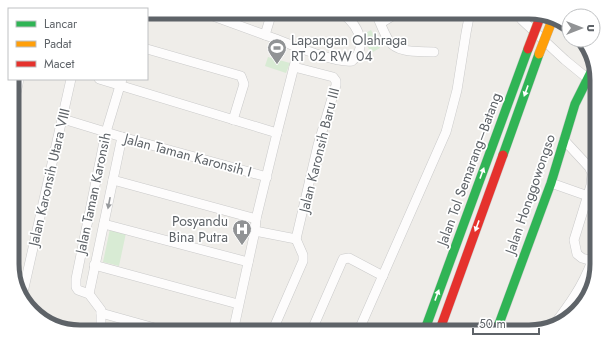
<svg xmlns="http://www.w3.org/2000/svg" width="609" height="344" font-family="Jost,sans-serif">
	<rect width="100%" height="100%" fill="#efede9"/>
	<g fill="#d8ebd4">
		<path d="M371,30l9,18 -9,5 -9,-18z"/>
		<path d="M268,57l22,6 -4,10 -21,-7z"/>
		<path d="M110,229l16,4 -7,33 -16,-4z"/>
	</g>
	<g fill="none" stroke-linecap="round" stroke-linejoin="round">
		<g stroke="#cacaca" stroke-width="10">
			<g id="street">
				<path d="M202,12l63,23"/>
				<path d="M272,12l-7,23c18,6 70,29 87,26 18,-15 4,-44 -16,-49"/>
				<path d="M375,12c5,9 8,20 14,29 9,13 31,10 45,11"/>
				<path d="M516,12l6,8 43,40 22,18"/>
				<path d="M381,23l18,-11"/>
				<path d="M147,49l94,27 3,8 -11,36"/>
				<path d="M99,79l178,54"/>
				<path d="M13,108l6,-29"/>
				<path d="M63,119l59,18 145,40"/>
				<path d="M113,180l143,39"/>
				<path d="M551,183l37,13"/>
				<path d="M104,224l144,38"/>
				<path d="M255,231l41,8 22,-94 18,-60v-4l-3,-4 -39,-10"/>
				<path d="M94,265l144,39"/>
				<path d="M89,294l33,-157"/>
				<path d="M22,297l49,-218"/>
				<path d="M101,313l68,19"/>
				<path d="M498,326l9,6"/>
				<path d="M553,326c17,-22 29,-39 39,-65l-10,-3 -5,-4 -3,-14 17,-55 1,-12 -3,-6 -25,-27"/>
				<path d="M101,332v-22l-12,-16 -11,-4 -2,-3v-8l30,-147 16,-53"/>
				<path d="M233,332l22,-101 1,-12 21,-86 22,-86"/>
				<path d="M272,332l31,-71v-6l-7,-16"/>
				<path d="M311,332l32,-73 6,-1 34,18"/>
				<path d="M358,332l88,-200 11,-42 9,-57 4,-21"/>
			</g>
		</g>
		<g stroke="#cbcbcb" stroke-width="10">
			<g id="fast">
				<path d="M503,155l36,-101"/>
				<path d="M424,332l104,-283"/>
				<path d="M496,332l55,-149 24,-79 19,-38"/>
			</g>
		</g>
		<g stroke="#cbcbcb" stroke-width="10">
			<path id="jam" d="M439,332l64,-177"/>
		</g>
		<use href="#street" stroke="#fdfcfc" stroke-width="9"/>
		<use href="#fast" stroke="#30b455" stroke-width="9"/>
		<use href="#jam" stroke="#e5322d" stroke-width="9"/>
		<g stroke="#c7b495" stroke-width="10" stroke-linecap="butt">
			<path id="slow-bridge" d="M539,54l14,-36"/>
		</g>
		<g stroke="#c7b495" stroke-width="10" stroke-linecap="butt">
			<path id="jam-bridge" d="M528,49l13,-34"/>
		</g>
		<use href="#slow-bridge" stroke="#ff9f0a" stroke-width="9"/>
		<use href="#jam-bridge" stroke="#e5322d" stroke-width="9"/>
	</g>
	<defs><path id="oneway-solid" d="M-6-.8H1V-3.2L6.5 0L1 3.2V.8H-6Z"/></defs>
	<g fill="#fff">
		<use href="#oneway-solid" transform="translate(526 91) rotate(110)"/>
		<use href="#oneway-solid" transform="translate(482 173) rotate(-70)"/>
		<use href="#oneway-solid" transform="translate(477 226) rotate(110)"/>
		<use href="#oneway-solid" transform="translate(437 295) rotate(-70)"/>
	</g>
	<use fill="#96999c" href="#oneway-solid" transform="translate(109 203) rotate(101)"/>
	<defs>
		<g id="stadium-pin" transform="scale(1)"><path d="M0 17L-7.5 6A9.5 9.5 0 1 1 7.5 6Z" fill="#919395" stroke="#fff"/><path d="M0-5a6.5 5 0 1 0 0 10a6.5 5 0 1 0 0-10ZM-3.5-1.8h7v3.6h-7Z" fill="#fff"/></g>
		<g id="hospital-pin" transform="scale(1)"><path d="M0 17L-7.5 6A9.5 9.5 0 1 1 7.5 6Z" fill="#919395" stroke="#fff"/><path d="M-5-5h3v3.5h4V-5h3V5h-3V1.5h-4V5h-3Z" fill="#fff"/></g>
	</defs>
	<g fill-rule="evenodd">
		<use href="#stadium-pin" x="277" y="48"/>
		<use href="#hospital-pin" x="242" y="229"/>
	</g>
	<g text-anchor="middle" stroke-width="3.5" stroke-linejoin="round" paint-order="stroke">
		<g font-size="14" fill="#5e6368" stroke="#fff" text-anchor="start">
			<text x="291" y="45">Lapangan Olahraga<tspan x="291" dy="16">RT 02 RW 04</tspan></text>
			<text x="228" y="226" text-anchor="end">Posyandu<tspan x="228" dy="16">Bina Putra</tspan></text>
		</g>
		<g font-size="14" fill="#5e6368" stroke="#fff">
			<text transform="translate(319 150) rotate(-76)" y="5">Jalan Karonsih Baru III</text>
			<text transform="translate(188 155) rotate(15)" y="5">Jalan Taman Karonsih I</text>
			<text transform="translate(469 169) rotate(-70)" y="5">Jalan Tol Semarang–Batang</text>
			<text transform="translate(49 177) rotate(-77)" y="5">Jalan Karonsih Utara VIII</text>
			<text transform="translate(93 193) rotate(-78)" y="5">Jalan Taman Karonsih</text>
			<text transform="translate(530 194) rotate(-71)" y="5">Jalan Honggowongso</text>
		</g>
	</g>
	<path d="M0 0H609V344H0ZM80 19H529A61 61 0 0 1 590 80V264A61 61 0 0 1 529 325H80A61 61 0 0 1 19 264V80A61 61 0 0 1 80 19Z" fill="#fff" fill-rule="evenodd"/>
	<path fill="none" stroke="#5e6368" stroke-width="5" d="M80 19H529A61 61 0 0 1 590 80V264A61 61 0 0 1 529 325H80A61 61 0 0 1 19 264V80A61 61 0 0 1 80 19Z"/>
	<rect x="8" y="8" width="140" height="72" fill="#ffffff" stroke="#bfc1c3"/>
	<rect x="16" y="21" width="20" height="6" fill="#30b455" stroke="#bfc1c3"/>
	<text x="44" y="28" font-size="12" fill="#5e6368">Lancar</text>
	<rect x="16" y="41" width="20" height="6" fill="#ff9f0a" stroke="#bfc1c3"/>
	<text x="44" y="48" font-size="12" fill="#5e6368">Padat</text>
	<rect x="16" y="61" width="20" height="6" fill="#e5322d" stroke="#bfc1c3"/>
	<text x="44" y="68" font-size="12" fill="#5e6368">Macet</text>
	<g transform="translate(581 28) rotate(90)"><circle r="19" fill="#ffffff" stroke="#bfc1c3"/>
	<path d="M0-3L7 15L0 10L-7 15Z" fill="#919395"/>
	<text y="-6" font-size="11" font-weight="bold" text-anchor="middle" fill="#5e6368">U</text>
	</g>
	<path d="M473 328v6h66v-6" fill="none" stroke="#5e6368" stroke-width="2"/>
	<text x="479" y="328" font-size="12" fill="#5e6368" stroke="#ffffff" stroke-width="3" paint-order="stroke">50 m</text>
</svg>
